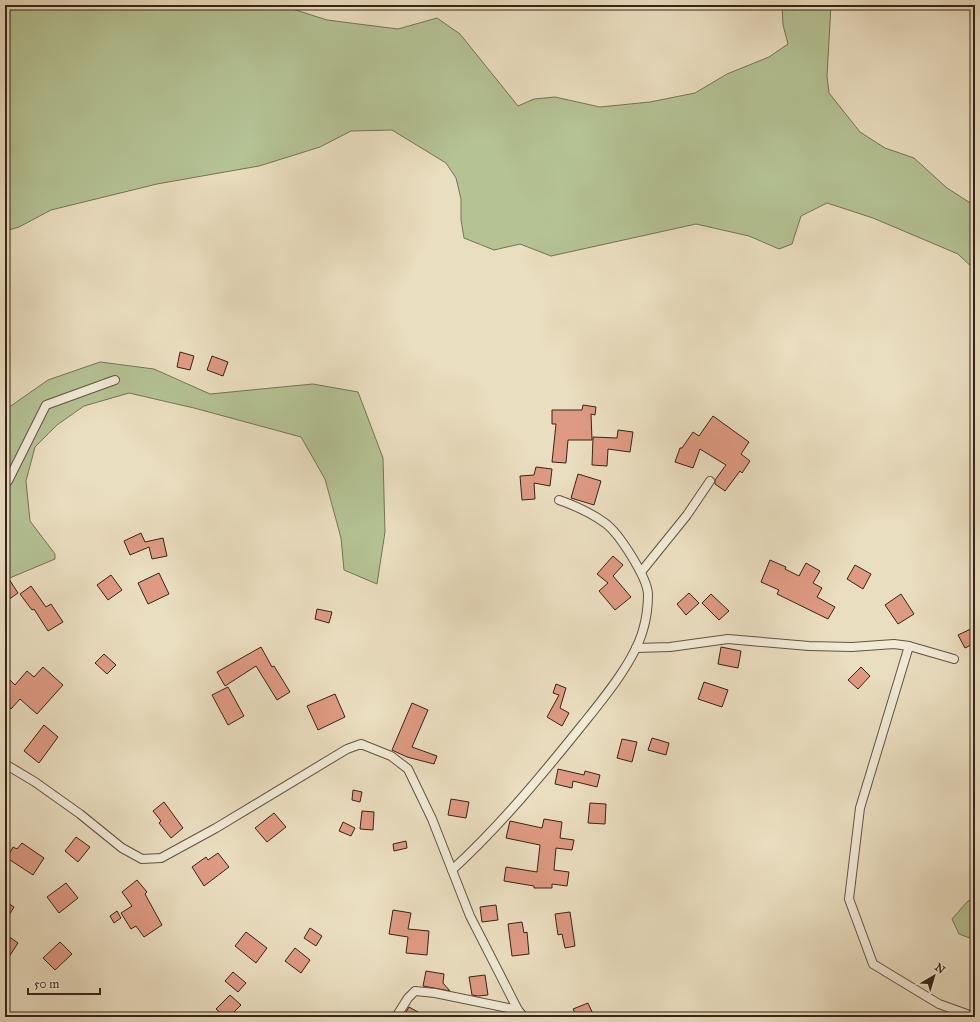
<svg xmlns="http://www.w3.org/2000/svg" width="980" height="1022" font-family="'IM FELL Great Primer',serif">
	<rect width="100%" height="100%" fill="#eadec0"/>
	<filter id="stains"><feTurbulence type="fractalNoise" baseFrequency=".005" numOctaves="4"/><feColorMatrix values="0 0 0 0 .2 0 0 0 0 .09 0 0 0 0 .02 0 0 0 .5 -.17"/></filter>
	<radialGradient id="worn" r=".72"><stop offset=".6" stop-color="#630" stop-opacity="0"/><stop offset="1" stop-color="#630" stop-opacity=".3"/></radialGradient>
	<g fill="#b4c294" stroke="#767356">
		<path d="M5,5h275l47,15 71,9 39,-11 23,16 58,72 16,-7 21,-2 45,10 50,-5 45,-9 32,-19 42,-17 19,-13 -5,-19 -1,-20h49l-4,71 2,17 31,39 25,16 29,10 33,30 28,18v64l-17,-16 -85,-36 -46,-15 -26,13 -9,28 -13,5 -30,-13 -53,-12 -145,32 -31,-12 -26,6 -30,-12 -3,-18v-21l-5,-21 -10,-15 -54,-33 -41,1 -31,16 -61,19 -102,18 -106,26 -32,17 -14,4z"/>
		<path d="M100,362l54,7 56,25 103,-10 45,8 25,66 2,74 -8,52 -33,-14 -3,-32 -16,-59 -24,-42 -107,-29 -65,-15 -45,13 -27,19 -22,22 -9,34 4,40 25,33v5l-50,21v-170l43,-30z"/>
		<path d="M975,896v44l-16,-6 -7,-15 15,-17z"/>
	</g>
	<g fill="#df9a83" stroke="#372417">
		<path d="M180,352l14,4 -4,14 -13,-3z"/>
		<path d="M212,356l16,6 -5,14 -16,-6z"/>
		<path d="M583,405l13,2 -1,8 -4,-1 1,26h-24l-2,23 -14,-1 4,-38h-4v-14h30z"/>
		<path d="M713,416l36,26 -8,12 9,7 -8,12 -2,-2 -15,20 -10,-7v-4l11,-15 -26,-16 -7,19 -18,-6 5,-14h2l11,-16 6,4z"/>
		<path d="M618,430l15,2 -3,20 -22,-3 -1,17 -15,-1 1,-28 24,1z"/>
		<path d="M536,467l16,2 -2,17 -16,-3 1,16 -13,1 -2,-24 14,-1z"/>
		<path d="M578,474l23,7 -7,24 -23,-7z"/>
		<path d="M141,533l4,9 18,-4 4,18 -15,3 -3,-12 -19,8 -6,-14z"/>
		<path d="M613,556l10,9 -10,11 18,21 -16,13 -16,-19 9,-8 -11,-9z"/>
		<path d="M770,560l16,7 -1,2 14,7 7,-13 14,8 -7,12 9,5 -5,9 18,10 -7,12 -51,-25 2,-4 -18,-8z"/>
		<path d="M855,565l16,9 -8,15 -16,-10z"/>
		<path d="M5,573l13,20 -13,9z"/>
		<path d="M159,573l10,21 -21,10 -10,-21z"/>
		<path d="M111,575l11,15 -14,10 -11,-15z"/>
		<path d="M31,586l15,21 5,-3 12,18 -15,9 -14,-22 -2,1 -12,-16z"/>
		<path d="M689,593l10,10 -13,12 -9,-11z"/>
		<path d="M711,594l18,17 -10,9 -17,-17z"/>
		<path d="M901,594l13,20 -16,10 -13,-19z"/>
		<path d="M317,609l15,3 -3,11 -14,-4z"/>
		<path d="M975,627v16l-10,5 -7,-13z"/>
		<path d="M261,647l11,20 2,-1 16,26 -13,8 -21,-34 -31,20 -8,-14z"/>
		<path d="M721,647l20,4 -3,17 -20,-4z"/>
		<path d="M104,654l12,11 -9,9 -12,-11z"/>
		<path d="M43,667l20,18 -26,29 -17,-15 -9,10 -6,-7v-27l10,10 12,-14 7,6z"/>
		<path d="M861,667l9,9 -12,13 -10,-9z"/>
		<path d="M704,682l24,8 -6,17 -24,-8z"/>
		<path d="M556,684l10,4 -6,20 9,5 -7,13 -15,-9 12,-22 -6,-2z"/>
		<path d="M228,687l16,29 -16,9 -16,-30z"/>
		<path d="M335,694l10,23 -27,13 -11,-24z"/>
		<path d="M412,703l16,7 -16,37 25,9 -3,8 -27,-7 -15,-7z"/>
		<path d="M44,725l14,12 -19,26 -15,-12z"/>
		<path d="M652,738l17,5 -3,12 -18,-5z"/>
		<path d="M622,739l15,3 -5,20 -15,-4z"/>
		<path d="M558,769l26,6 1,-4 15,4 -3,12 -24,-6 -1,7 -17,-4z"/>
		<path d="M353,790l9,2 -2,10 -8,-2z"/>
		<path d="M451,799l18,3 -3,16 -18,-3z"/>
		<path d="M164,802l19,26 -12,10 -12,-15 2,-2 -8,-10z"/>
		<path d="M590,803l16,1 -1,20 -17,-1z"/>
		<path d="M362,811l12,1 -1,18 -13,-1z"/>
		<path d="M274,813l12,14 -19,15 -12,-14z"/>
		<path d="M544,819l18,3 -2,16 14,2 -2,10 -16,-2 -2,22 15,2 -2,14 -15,-2v4h-18v-2l-30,-5 2,-14 31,5 3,-27 -34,-7 4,-17 32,7z"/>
		<path d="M343,822l12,6 -4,8 -12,-5z"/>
		<path d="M76,837l14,10 -12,15 -13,-11z"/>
		<path d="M406,841l1,7 -13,3 -1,-7z"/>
		<path d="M22,843l22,15 -11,17 -26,-17 6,-11 4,2z"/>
		<path d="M218,853l11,14 -25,19 -12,-19 14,-10 2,3z"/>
		<path d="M137,880l10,12 -2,2 17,31 -18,12 -8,-11 -5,3 -10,-16 11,-7 -10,-14z"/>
		<path d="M66,883l12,15 -19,15 -12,-16z"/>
		<path d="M5,901l9,6 -9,15z"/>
		<path d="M496,905l2,15 -16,2 -2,-15z"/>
		<path d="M393,910l18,3 -3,16 21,2 -2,24 -21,-2 2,-16 -19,-3z"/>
		<path d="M117,911l4,7 -7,5 -4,-7z"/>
		<path d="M570,912l5,34 -10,2 -3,-14 -4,1 -3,-21z"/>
		<path d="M522,922l2,11 3,-1 2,22 -17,2 -4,-32z"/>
		<path d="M310,928l12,8 -6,10 -12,-8z"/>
		<path d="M246,932l21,16 -11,15 -21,-17z"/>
		<path d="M5,934l13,9 -13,20z"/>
		<path d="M60,942l12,12 -17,16 -12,-12z"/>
		<path d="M295,948l15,12 -9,13 -16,-12z"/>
		<path d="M426,971l18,3 -1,9 7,8 -27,-5z"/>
		<path d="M233,972l13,11 -8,9 -13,-11z"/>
		<path d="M485,975l3,20 -10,1 -6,-1 -3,-18z"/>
		<path d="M230,995l11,10 -12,12h-4l-9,-8z"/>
		<path d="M588,1003l5,11 -6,3h-10l-4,-8z"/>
		<path d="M409,1007l18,10h-24z"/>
	</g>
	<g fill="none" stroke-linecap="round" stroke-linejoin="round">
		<g stroke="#645241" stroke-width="10">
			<g id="street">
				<path d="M5,483l3,-2 38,-76 69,-25"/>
				<path d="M641,572l46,-57 23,-34"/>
				<path d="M909,646l-49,162 -11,91 24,65 66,40 36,13"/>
				<path d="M636,648l34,-1 58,-8 81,7 43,1 42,-3 15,2 45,13"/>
				<path d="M5,764l30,18 45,32 42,34 20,11 19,-1 55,-30 131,-79 14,-5 30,12 17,13 24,50 38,97 48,94 6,7"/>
				<path d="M452,870c48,-44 90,-95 131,-146 20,-25 51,-62 60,-94 3,-10 5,-25 5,-36 -1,-17 -29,-61 -43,-71 -15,-11 -29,-17 -46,-23"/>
				<path d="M396,1017l12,-19 7,-7 20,2 83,17"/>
			</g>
		</g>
		<use href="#street" stroke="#f1ead6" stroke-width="8"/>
	</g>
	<rect width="980" height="1022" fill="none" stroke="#eadec0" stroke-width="20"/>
	<rect x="6" y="6" width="968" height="1010" fill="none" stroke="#372417" stroke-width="2"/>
	<rect x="10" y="10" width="960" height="1002" fill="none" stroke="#372417"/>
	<g transform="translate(934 976) rotate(38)" stroke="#f1ead6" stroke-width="3" paint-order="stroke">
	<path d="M0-3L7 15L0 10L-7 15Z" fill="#372417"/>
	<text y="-6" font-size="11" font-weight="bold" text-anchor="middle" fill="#372417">N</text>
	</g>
	<path d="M28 988v6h72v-6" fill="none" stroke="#372417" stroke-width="2"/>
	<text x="34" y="988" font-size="12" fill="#372417" stroke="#f1ead6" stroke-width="3" paint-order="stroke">50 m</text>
	<rect width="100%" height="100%" filter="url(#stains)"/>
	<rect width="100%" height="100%" fill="url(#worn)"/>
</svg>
